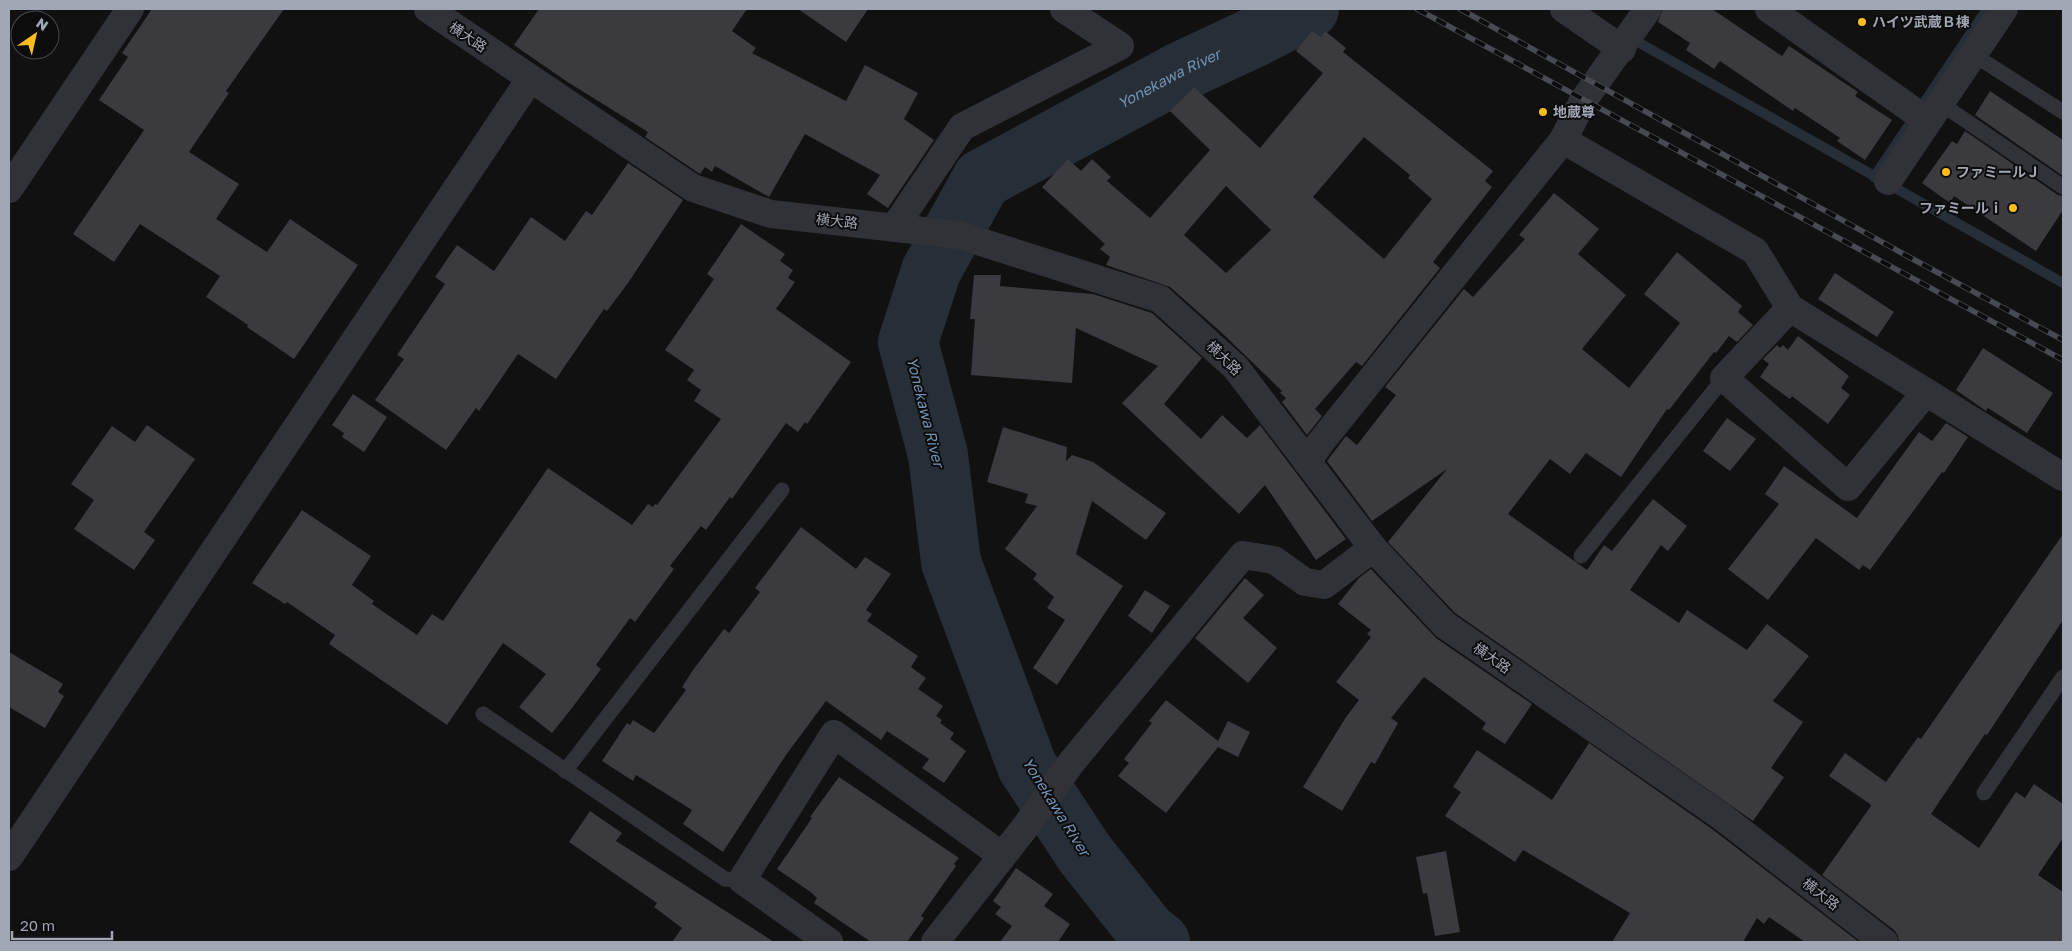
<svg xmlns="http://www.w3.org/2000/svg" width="2072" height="951" font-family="'Golos Text','Noto Sans JP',sans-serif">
	<rect width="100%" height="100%" fill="#111112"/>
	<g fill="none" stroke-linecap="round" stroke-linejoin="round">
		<g stroke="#262f37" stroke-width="10">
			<path d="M1629,37l434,246"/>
			<path d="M1874,177l113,-168"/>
		</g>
		<path stroke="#262f37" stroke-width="60" id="s1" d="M1160,942l-13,-10 -62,-78 -58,-88 -76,-204 -13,-107 -30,-113 23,-71 51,-92 200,-108 75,-35 52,-27"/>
	</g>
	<g fill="#3a3a3f" fill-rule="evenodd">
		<path d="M152,9h132l-58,82 3,2 -40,59 50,32 -23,35 51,33 23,-33 68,46 -64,94 -47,-32 1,-2 -42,-28 14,-21 -80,-52 -26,38 -41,-28 71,-104 -45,-30 29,-43 -6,-4z"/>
		<path d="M539,9h208l-15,22 24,17 -4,5 94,48 19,-36 53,28 -14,26 30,21 -46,68 -21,-14 13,-19 -75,-41 -36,63 -54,-31 -3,6 -7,-5 -5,7 -55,-37 3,-5 -82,-51 -52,-36z"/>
		<path d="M798,9h70l-22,33z"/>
		<path d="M1663,9h49l70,47 7,-10 69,46 -3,4 37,24 -27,40 -28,-19 3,-3 -45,-30 -2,3 -73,-50 -6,8 -28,-19 4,-7 -32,-21z"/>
		<path d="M1312,31l9,6 4,-6 21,17 -3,4 150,119 -8,10 7,6 -59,75 7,6 -78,98 -6,-4 -41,47 7,7 -15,19 -25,-33 4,-4 -6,-5 2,-2 -60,-58 -52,-46 -64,-22 4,-8 -10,-8 5,-5 -63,-57 26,-28 13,12 11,-12 19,18 -4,4 43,37 60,-68 -40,-39 24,-24 66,61 63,-75 -27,-22zM1364,137l46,38 -2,3 24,21 -48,60 -71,-62zM1226,186l45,44 -45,43 -42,-38z"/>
		<path d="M1990,91l73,49v36l-88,-61z"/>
		<path d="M1965,131l93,64 5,1v14l-27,41 -82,-55 -4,7 -28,-20 30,-42 5,3z"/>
		<path d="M628,163l55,37 -55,83 -21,28 -3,-2 -48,70 -38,-25 -39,57 -3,-3 -30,42 -71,-50 29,-41 -7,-4 48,-71 -10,-7 22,-32 37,26 37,-54 34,24 21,-30 6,4z"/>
		<path d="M1554,193l45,36 -21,25 48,41 -44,54 47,39 51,-65 -36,-29 33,-42 65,54 -4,6 15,13 -16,17 -8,-6 -13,17 -2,-1 -45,58 -2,-1 -46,68 -35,-24 -16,21 -20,-15 -42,55 79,56 17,-25 8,6 41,-52 34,27 -19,25 -7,-6 -31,45 49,33 8,-13 60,40 20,-26 42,32 -36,45 30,21 -32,46 13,9 -31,44 -298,-208 -67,-71 59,-73 -75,52 -45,-60 19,-25 11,9 39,-50 -11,-8 79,-98 9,8 52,-58 -6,-4z"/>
		<path d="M741,224l44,30 -5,7 13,9 -5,8 7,4 -19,27 75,53 -44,62 -2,-2 -7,10 -12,-9 -54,76 -2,-2 -24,33 -5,-4 -31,40 4,3 -39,53 -5,-4 -34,47 5,4 -29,39 -20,25 -33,-26 27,-33 -43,-31 -56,82 -118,-81 6,-9 -48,-33 -2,2 -33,-21 50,-73 69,46 -19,29 22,16 -2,3 45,31 15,-21 11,7 105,-153 84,57 16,-21 5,3 2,-3 2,1 64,-86 -27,-18 7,-11 -14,-10 7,-10 -29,-20 49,-71 -7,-5z"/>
		<path d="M1835,273l59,39 -17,25 -59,-38z"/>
		<path d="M974,275h27l-1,11 93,8 59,19 50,45 -38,46 37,35 21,-24 25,23 13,-13 86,114 -30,21 -51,-75 -26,29 -117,-111 36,-37 -82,-38 -4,55 -101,-8 4,-56h-5z"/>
		<path d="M1798,336l51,40 -8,12 9,7 -22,29 -36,-28 -2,3 -30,-22 9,-13 -6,-5 14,-14 3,3 3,-3 5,5z"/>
		<path d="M1983,348l70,45 -26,40 -39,-25 -2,3 -30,-21z"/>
		<path d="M353,394l34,23 -23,35 -22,-15 2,-4 -12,-8z"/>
		<path d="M1727,418l29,21 -26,32 -27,-20z"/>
		<path d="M1946,423l22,14 -24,36 -2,-1 -72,98 -7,-5 -4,5 -43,-32 -48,62 -40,-31 51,-65 -14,-10 19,-28 73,52 62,-86 13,9z"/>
		<path d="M147,425l48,34 -51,73 11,8 -21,30 -60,-41 20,-29 -23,-16 41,-58 23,16z"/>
		<path d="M1003,427l64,20 -1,14 6,-6 21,7 73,51 -20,27 -54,-39 -16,53 47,32 -66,99 -24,-17 32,-48 -18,-12 7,-11 -21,-18 4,-5 -32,-25 32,-43 -12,-3 3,-9 -41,-12z"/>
		<path d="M801,527l55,42 9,-12 26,17 -25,36 6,4 -5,7 51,35 -7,11 15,11 -8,11 25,17 -7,10 6,4 -2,3 14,10 -4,6 16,12 -22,32 -22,-15 7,-9 -42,-28 -6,9 -55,-39 -40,54 -63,97 -40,-28 9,-14 -56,-35 -3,6 -31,-20 25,-38 3,2 3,-5 21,13 32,-43 -4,-3 11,-17 31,-41 5,4 31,-41 -5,-4z"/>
		<path d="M2063,534v86l-76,115 -2,-1 -54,80 48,34 37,-56 9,6 9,-14 29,20v34l-25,37 25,17v50h-164l-1,-6 -4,-6 -72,-55 49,-69 -1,-2 -41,-28 16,-23 41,29 32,-45 3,2z"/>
		<path d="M1371,569l65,69 96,66 -27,40 -23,-15 4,-6 -62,-46 -33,41 7,5 -23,41 -4,-2 -29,49 -39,-24 43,-70 13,-17 -23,-18 35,-45 -4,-3 4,-4 -33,-26 21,-26z"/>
		<path d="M1245,578l19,17 -21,23 34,30 -29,35 -53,-45z"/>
		<path d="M1145,590l25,16 -18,27 -24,-17z"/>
		<path d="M9,652l54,32 -5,8 6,4 -19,32 -36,-21z"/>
		<path d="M1166,700l52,41 10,-20 22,11 -12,25 -20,-10 -52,66 -48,-37 11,-13 -5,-4 28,-36 -3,-2z"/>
		<path d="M1589,743l123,86 147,113h-54l-36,-25 -5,7 -7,-6 -14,24h-131l18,-29 -107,-63 -8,12 -70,-46 16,-24 -8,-5 24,-37 75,50z"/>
		<path d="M839,777l120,81 -5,6 2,2 -35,50 3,2 -17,24h-36l-57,-39 3,-5 -5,-5 -35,-24 35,-51 -2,-1z"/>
		<path d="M590,811l32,22 -6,8 158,101h-102l10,-14 -28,-21 3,-4 -88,-61z"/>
		<path d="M1446,851l14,81 -25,4 -8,-43 -4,1 -7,-37z"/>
		<path d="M1016,868l37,26 -9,12 26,18 -12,18h-58l12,-16 -17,-12 6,-7 -8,-6z"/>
	</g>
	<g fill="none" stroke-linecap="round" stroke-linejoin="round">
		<g stroke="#313238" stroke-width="15">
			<path d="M1974,55l89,57"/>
			<path d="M1940,103l123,84"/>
			<path d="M1581,556l143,-178"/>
			<path d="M483,714l242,165 17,1"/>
			<path d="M565,771l217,-281"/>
			<path d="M1984,793l79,-116"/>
		</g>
		<g stroke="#313238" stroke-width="28">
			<path d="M428,9l265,179 78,26 188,21 201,64 76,69 137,180 72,77 276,191 163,126"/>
			<path d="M1564,9l58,40"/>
			<path d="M1769,9l159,112"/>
			<path d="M1563,140l192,111 35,57 273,169"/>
			<path d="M1888,181l116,-172"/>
			<path d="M9,189l121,-180"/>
			<path d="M894,228l68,-101 158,-81 -56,-37"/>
			<path d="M1790,308l-66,70 124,109 78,-95"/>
			<path d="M1307,462l14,-20 242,-302 20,-39 65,-92"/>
			<path d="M9,857l521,-778"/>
			<path d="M829,942l-87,-62 92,-146 167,121"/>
			<path d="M935,942l91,-116 45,-63 172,-208 31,5 31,22 19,3 49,-37"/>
		</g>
		<g stroke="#484a51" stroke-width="5.5">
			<g id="rail">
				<path d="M1417,9l646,351"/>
				<path d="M1460,9l449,248 154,83"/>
			</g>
		</g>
		<use href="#rail" stroke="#0c0c0d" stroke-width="4" stroke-dasharray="11" stroke-linecap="butt"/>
	</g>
	<g fill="#febd1d" stroke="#0c0c0d" stroke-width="2">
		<circle cx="1862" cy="22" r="5"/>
		<circle cx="1543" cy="112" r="5"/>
		<circle cx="1946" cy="172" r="5"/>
		<circle cx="2013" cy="208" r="5"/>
	</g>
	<g text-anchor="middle" stroke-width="4" stroke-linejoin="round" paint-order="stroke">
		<g font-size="14" font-weight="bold" fill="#a1a6b4" stroke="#0c0c0d" text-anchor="start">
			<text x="1872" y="27">ハイツ武蔵Ｂ棟</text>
			<text x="1553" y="117">地蔵尊</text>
			<text x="1956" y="177">ファミールＪ</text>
			<text x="2003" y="213" text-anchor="end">ファミールｉ</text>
		</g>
		<g font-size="14" fill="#a1a6b4" stroke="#0c0c0d">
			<text transform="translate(468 37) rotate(34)" y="5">横大路</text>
			<text transform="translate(837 221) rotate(6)" y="5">横大路</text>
			<text transform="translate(1224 358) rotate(44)" y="5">横大路</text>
			<text transform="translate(1492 658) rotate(35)" y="5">横大路</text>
			<text transform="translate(1821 894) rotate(38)" y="5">横大路</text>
		</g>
		<g font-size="15" font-style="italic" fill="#7493b2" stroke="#0c0c0d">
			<text dy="5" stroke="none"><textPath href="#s1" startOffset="1056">Yonekawa River</textPath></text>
			<text transform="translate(925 412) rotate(76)" y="5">Yonekawa River</text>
			<text transform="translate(1056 807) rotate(58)" y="5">Yonekawa River</text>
		</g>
	</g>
	<rect width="2072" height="951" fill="none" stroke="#a1a6b4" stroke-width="20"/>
	<g transform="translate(35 35) rotate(34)"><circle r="24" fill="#0c0c0d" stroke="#484a50"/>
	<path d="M0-4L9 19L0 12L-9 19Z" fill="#febd1d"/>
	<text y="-8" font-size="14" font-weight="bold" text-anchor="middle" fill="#a1a6b4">N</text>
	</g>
	<path d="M12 931v8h100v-8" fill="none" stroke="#a1a6b4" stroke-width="2.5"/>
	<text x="20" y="931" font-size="15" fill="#a1a6b4" stroke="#0c0c0d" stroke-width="4" paint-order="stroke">20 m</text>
</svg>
